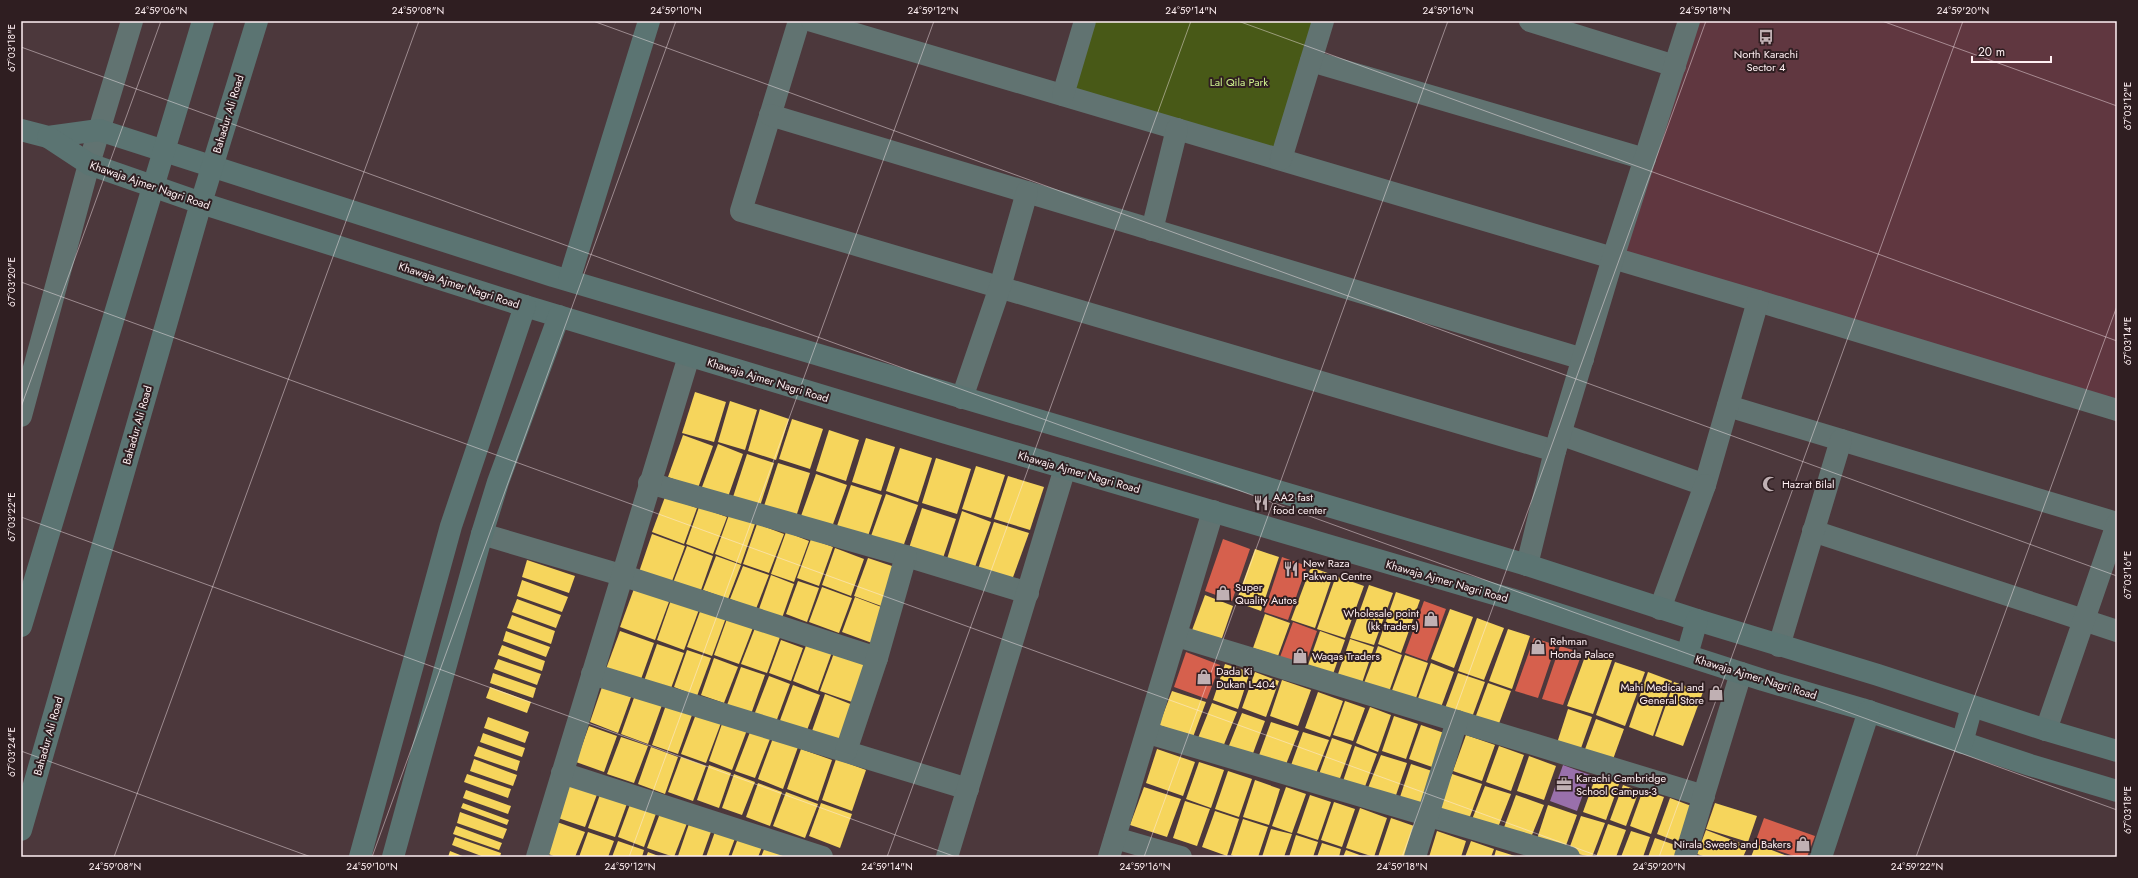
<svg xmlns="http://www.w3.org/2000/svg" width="2138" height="878" font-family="Jost,sans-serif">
	<rect width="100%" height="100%" fill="#4c383c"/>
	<path fill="#603740" d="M1689,21h428v387l-503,-150z"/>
	<path fill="#485917" d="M1085,21h238l-42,138 -218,-64z"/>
	<g fill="#f6d55c">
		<path d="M695,392l31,10 -12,40 -32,-9z"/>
		<path d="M730,401l27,9 -12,40 -27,-8z"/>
		<path d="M760,409l29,10 -13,41 -28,-9z"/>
		<path d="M792,419l31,10 -13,40 -31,-10z"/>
		<path d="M829,430l30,10 -13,41 -30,-10z"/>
		<path d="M683,435l30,11 -15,42 -30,-11z"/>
		<path d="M866,438l29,9 -14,44 -29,-9z"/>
		<path d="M718,444l25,10 -15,43 -26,-10z"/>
		<path d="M900,448l32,10 -14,44 -32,-11z"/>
		<path d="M747,454l27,9 -14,43 -27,-9z"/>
		<path d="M936,458l35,11 -14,45 -35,-11z"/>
		<path d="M778,463l32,10 -14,44 -32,-11z"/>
		<path d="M976,466l29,9 -14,43 -29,-9z"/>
		<path d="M816,474l31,11 -15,42 -31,-11z"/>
		<path d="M1008,476l36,11 -14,43 -36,-11z"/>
		<path d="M851,485l31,10 -14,41 -31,-10z"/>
		<path d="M886,494l32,11 -15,42 -32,-11z"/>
		<path d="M665,497l32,11 -13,36 -32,-12z"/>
		<path d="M699,507l28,10 -14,37 -27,-10z"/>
		<path d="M922,508l34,11 -13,39 -34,-10z"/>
		<path d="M962,511l29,11 -16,45 -28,-8z"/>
		<path d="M729,515l26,9 -14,40 -26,-10z"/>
		<path d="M994,522l35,11 -17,47 -34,-11z"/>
		<path d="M757,524l27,10 -15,39 -26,-9z"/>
		<path d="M786,532l23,9 -15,41 -23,-8z"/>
		<path d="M652,534l33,12 -14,38 -32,-12z"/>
		<path d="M811,539l22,8 -14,39 -22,-8z"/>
		<path d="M687,546l26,10 -13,37 -27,-10z"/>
		<path d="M835,548l29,11 -13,37 -29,-11z"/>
		<path d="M1255,549l24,8 -18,54 -25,-9z"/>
		<path d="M716,556l25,9 -13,34 -25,-9z"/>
		<path d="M868,558l30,10 -14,39 -30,-11z"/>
		<path d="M527,560l48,16 -6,17 -47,-16z"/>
		<path d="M743,566l26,9 -13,34 -26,-10z"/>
		<path d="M1311,567l22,8 -18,53 -24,-8z"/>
		<path d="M771,575l23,9 -12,34 -23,-9z"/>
		<path d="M1336,576l28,10 -19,52 -28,-9z"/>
		<path d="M522,580l46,17 -6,15 -45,-16z"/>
		<path d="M798,581l21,7 -12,34 -21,-8z"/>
		<path d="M1369,585l24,8 -19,52 -24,-7z"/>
		<path d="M635,586l35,13 -15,41 -35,-13z"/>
		<path d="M822,587l30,11 -13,35 -30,-11z"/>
		<path d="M1396,592l24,8 -19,53 -23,-9z"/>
		<path d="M1205,595l28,11 -13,38 -29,-11z"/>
		<path d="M672,597l28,10 -16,43 -27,-10z"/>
		<path d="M855,597l29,11 -12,35 -30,-11z"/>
		<path d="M517,599l44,16 -5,13 -44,-16z"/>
		<path d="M702,606l25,9 -15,41 -25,-9z"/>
		<path d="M1450,609l23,8 -19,51 -23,-9z"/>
		<path d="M1265,614l25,9 -12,33 -25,-8z"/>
		<path d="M512,615l43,16 -4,13 -44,-16z"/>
		<path d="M728,616l26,9 -15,39 -25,-9z"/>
		<path d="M1477,618l27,10 -20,52 -26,-9z"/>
		<path d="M755,628l25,9 -13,36 -26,-9z"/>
		<path d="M1508,629l22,7 -18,53 -23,-8z"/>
		<path d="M506,631l44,16 -4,10 -43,-16z"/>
		<path d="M620,631l34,12 -14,39 -34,-13z"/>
		<path d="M1320,631l25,9 -12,34 -25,-9z"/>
		<path d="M1350,639l24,8 -12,36 -24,-9z"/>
		<path d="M781,640l22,8 -12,33 -22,-8z"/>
		<path d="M807,643l25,9 -14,39 -25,-10z"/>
		<path d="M657,644l27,9 -14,38 -26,-10z"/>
		<path d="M502,645l43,16 -3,10 -44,-16z"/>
		<path d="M1378,646l24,9 -13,37 -25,-9z"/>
		<path d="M687,650l24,8 -14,38 -23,-9z"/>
		<path d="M1587,651l25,9 -19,54 -26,-8z"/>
		<path d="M834,653l32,11 -14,38 -32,-11z"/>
		<path d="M1405,655l23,8 -13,38 -24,-8z"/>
		<path d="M714,658l24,9 -14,36 -23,-8z"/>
		<path d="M498,659l43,15 -4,11 -43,-16z"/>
		<path d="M1615,662l30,10 -20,54 -29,-11z"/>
		<path d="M1431,663l23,9 -14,38 -23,-9z"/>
		<path d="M1225,664l25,8 -12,37 -25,-9z"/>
		<path d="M741,667l24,8 -14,39 -24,-9z"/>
		<path d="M1255,672l24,9 -13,36 -24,-9z"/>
		<path d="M1648,672l24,9 -19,55 -24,-9z"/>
		<path d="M493,673l43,15 -3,10 -43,-15z"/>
		<path d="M1458,673l27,9 -14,38 -27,-9z"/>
		<path d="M769,676l21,8 -14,38 -22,-7z"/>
		<path d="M1282,680l29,10 -13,36 -28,-10z"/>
		<path d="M1674,682l29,10 -20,54 -28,-10z"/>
		<path d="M1488,683l23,8 -14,38 -23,-8z"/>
		<path d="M793,685l27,10 -14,38 -27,-10z"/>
		<path d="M490,687l41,15 -4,11 -41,-15z"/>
		<path d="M602,687l29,10 -13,36 -28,-11z"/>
		<path d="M1172,691l34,11 -13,35 -34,-12z"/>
		<path d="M1318,692l25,9 -13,36 -25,-9z"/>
		<path d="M825,694l28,11 -13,36 -28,-10z"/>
		<path d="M635,695l27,10 -14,39 -27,-10z"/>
		<path d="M1345,701l20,7 -12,33 -20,-6z"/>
		<path d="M1212,703l25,9 -14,35 -25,-9z"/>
		<path d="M666,705l26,10 -14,39 -26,-9z"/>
		<path d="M1370,707l21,8 -13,37 -22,-9z"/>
		<path d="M1568,709l24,8 -12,34 -23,-8z"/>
		<path d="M1242,713l23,8 -13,35 -24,-8z"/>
		<path d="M696,714l25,9 -15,40 -25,-9z"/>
		<path d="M1394,716l24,8 -12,35 -24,-8z"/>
		<path d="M488,717l41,15 -4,11 -41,-15z"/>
		<path d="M1596,719l28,10 -12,33 -28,-10z"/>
		<path d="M723,721l24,9 -15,40 -23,-9z"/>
		<path d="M1271,722l28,9 -14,36 -27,-9z"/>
		<path d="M1421,725l26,9 -12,34 -26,-9z"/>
		<path d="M589,726l28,10 -13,36 -28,-10z"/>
		<path d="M750,732l20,7 -15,39 -20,-7z"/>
		<path d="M1303,732l26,8 -14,36 -25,-8z"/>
		<path d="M483,733l42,15 -3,9 -42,-15z"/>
		<path d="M1466,735l29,10 -13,36 -29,-10z"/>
		<path d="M621,737l27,9 -14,37 -27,-9z"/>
		<path d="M773,738l25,9 -15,42 -25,-10z"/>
		<path d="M1332,738l20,7 -14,39 -20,-7z"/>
		<path d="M478,746l42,15 -3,10 -43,-15z"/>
		<path d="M1355,746l22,8 -14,38 -21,-8z"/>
		<path d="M1499,746l25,9 -13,36 -25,-9z"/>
		<path d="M651,747l27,10 -13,37 -27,-10z"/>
		<path d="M801,749l31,11 -14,41 -31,-12z"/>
		<path d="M1157,749l38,13 -12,34 -37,-13z"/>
		<path d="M1381,755l26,8 -13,38 -28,-8z"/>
		<path d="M1529,756l27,10 -12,34 -27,-9z"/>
		<path d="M681,757l25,9 -13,35 -25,-9z"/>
		<path d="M474,759l43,16 -4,11 -43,-15z"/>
		<path d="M836,759l30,11 -14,41 -30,-11z"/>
		<path d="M1199,762l25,8 -13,38 -25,-9z"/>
		<path d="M1411,764l24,8 -14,39 -23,-8z"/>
		<path d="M709,765l22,8 -12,35 -22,-8z"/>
		<path d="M1228,771l24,8 -13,38 -24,-8z"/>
		<path d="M467,774l44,15 -3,9 -44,-16z"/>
		<path d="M734,774l21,8 -13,33 -20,-7z"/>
		<path d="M1452,774l30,10 -14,38 -30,-12z"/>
		<path d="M1596,776l23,8 -13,36 -23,-8z"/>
		<path d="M572,779l27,10 -14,38 -27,-9z"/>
		<path d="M1255,780l25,9 -11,36 -26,-8z"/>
		<path d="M758,783l24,9 -12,34 -24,-9z"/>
		<path d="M1623,785l16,6 -13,35 -16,-6z"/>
		<path d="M1485,786l26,8 -14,36 -26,-8z"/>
		<path d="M1144,787l37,12 -14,38 -37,-12z"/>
		<path d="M1286,787l20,7 -14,39 -20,-7z"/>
		<path d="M602,789l27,9 -14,39 -27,-9z"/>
		<path d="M466,790l45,16 -3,8 -45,-16z"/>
		<path d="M1643,790l21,7 -13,37 -21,-8z"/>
		<path d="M786,792l32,12 -13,34 -32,-12z"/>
		<path d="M1310,795l21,7 -13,38 -21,-7z"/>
		<path d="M1516,795l28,10 -14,35 -27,-10z"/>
		<path d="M1670,798l24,9 -13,36 -24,-9z"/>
		<path d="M632,799l26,9 -14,39 -26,-10z"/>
		<path d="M1185,801l25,8 -13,37 -24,-8z"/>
		<path d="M1334,802l21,7 -13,38 -21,-7z"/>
		<path d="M463,803l46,17 -2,5 -46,-17z"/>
		<path d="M821,803l31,11 -12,34 -31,-12z"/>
		<path d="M1715,803l42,13 -9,26 -42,-13z"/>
		<path d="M1548,805l29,10 -13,36 -28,-9z"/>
		<path d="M662,808l27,10 -15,39 -27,-9z"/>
		<path d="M1360,808l27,10 -13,39 -28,-9z"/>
		<path d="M1215,811l24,8 -12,37 -25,-9z"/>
		<path d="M460,812l47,17 -4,10 -46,-16z"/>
		<path d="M1581,816l24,7 -13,34 -24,-5z"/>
		<path d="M691,818l22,8 -11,31 -24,-1z"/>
		<path d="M1391,818l26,9 -10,30h-29z"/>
		<path d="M1243,819l25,8 -10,30h-22l-5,-2z"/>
		<path d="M557,822l28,10 -10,25h-19l-10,-4z"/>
		<path d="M1608,824l18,6 -10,27h-20z"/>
		<path d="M456,826l46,17 -3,7 -46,-16z"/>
		<path d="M717,826l20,7 -9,24h-22z"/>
		<path d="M1271,829l21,5 -8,23h-22z"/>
		<path d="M1706,830l42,16 -5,11h-37l-9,-3z"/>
		<path d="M1437,831l29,10 -5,16h-32z"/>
		<path d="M1631,831l19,6 -7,20h-22z"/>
		<path d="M588,832l26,9 -6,16h-29z"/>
		<path d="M740,833l24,9 -6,15h-27z"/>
		<path d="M1296,835l22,7 -5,15h-24z"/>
		<path d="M455,837l46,16 -1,4h-16l-32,-12z"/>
		<path d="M1655,838l26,9 -4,10h-29z"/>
		<path d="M618,841l26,9 -2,7h-30z"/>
		<path d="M1471,841l23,8 -3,8h-26z"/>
		<path d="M767,842l31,15h-37z"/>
		<path d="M1322,843l19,6 -2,8h-22z"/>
		<path d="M1756,844l34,13h-39z"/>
		<path d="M1346,850l19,7h-22z"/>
		<path d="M1496,850l22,7h-24z"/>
		<path d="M450,851l15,6h-17z"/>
		<path d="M648,852l13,5h-15z"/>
	</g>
	<g fill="#d6604d">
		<path d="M1223,539l27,10 -18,52 -27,-10z"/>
		<path d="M1282,557l25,9 -19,54 -24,-8z"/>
		<path d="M1424,601l22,8 -19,52 -22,-8z"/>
		<path d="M1293,622l24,9 -12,35 -25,-9z"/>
		<path d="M1534,638l22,7 -18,53 -23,-7z"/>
		<path d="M1560,646l22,7 -19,52 -21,-6z"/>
		<path d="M1186,652l34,13 -13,34 -33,-12z"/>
		<path d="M1764,818l51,18 -8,21h-10l-42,-14z"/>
	</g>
	<path fill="#9970ab" d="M1563,765l27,10 -13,36 -27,-10z"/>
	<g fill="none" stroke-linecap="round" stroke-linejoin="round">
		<g stroke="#617371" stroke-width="22">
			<path d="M799,21l-58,190 814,240"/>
			<path d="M812,21l946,280 359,109"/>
			<path d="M1530,21l145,45"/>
			<path d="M1311,61l334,98"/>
			<path d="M1063,95l22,-74"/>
			<path d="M770,115l813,244"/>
			<path d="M1281,159l42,-138"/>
			<path d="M1152,230l25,-101"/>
			<path d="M962,398l38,-111 27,-95"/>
			<path d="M1728,406l389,117"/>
			<path d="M21,416l68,-252 43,-143"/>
			<path d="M1560,434l145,51 53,-184"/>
			<path d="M649,483l257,73 122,37"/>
			<path d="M1813,531l304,100"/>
			<path d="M482,534l139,41 256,83"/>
			<path d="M1527,565l28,-114 58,-193 76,-237"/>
			<path d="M1660,609l45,-124"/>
			<path d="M1177,636l527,160"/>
			<path d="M1779,646l62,-206"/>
			<path d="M592,674l376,115"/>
			<path d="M2046,730l71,-206"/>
			<path d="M1148,733l421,124"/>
			<path d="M846,751l31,-93 29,-102"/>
			<path d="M562,773l260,84"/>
			<path d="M1115,838l66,19"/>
			<path d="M537,857l152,-501"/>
			<path d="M947,857l118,-389"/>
			<path d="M1109,857l104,-346"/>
			<path d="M1415,857l42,-136"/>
			<path d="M1685,857l56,-184"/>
		</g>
		<g stroke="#5b7472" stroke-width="22">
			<path d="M21,130l27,7 51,-7 454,146 974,289 170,55 181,55 168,55 71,21"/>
			<path d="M48,137l41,27 112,39 324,103 421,127 565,166 252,81 99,29 168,56 87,26"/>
			<path d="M569,280l80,-259"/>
			<path d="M21,626l182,-605"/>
			<path d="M1687,655l10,-35"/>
			<path d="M1962,743l10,-37"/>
			<path d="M21,830l180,-627 56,-182"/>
			<path d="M360,857l91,-331 74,-220"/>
			<path d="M393,857l89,-323 16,-52 61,-166"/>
			<path d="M1821,857l48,-146"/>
		</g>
	</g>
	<path fill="none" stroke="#fff0f3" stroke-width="1" stroke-opacity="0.45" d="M593,21l1524,555M1238,21l879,320M1882,21l235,85M21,47l2096,763M21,282l1580,575M21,407l140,-386M21,517l935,340M21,751l290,106M114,857l305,-836M372,857l304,-836M629,857l305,-836M887,857l304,-836M1144,857l304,-836M1402,857l304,-836M1659,857l304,-836M1916,857l201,-551"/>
	<defs>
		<g id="bus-bare" transform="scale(1.2)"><path d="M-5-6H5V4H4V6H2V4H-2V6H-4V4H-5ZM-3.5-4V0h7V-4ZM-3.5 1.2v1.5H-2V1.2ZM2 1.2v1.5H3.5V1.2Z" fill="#c0b0b3" stroke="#2f1e21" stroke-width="2.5" paint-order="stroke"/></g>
		<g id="mosque-bare" transform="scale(1.2)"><path d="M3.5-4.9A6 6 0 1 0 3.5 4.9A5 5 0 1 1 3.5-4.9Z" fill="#c0b0b3" stroke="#2f1e21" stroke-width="2.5" paint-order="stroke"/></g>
		<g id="restaurant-bare" transform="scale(1.2)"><path d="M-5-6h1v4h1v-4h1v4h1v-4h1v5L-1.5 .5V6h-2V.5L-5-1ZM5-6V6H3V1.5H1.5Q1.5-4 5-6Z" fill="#c0b0b3" stroke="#2f1e21" stroke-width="2.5" paint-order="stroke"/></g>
		<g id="shop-bare" transform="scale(1.2)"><path d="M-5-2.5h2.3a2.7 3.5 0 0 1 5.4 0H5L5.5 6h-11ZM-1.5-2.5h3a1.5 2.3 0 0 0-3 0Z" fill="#c0b0b3" stroke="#2f1e21" stroke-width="2.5" paint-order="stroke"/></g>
		<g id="office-bare" transform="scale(1.2)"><path d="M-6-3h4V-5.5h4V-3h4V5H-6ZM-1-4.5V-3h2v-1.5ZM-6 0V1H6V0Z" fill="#c0b0b3" stroke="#2f1e21" stroke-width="2.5" paint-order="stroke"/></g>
	</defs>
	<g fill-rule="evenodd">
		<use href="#bus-bare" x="1766" y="37"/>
		<use href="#mosque-bare" x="1770" y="484"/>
		<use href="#restaurant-bare" x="1261" y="503"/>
		<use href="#restaurant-bare" x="1291" y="569"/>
		<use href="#shop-bare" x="1223" y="593"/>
		<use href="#shop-bare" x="1431" y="619"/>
		<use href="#shop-bare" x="1538" y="647"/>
		<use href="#shop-bare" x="1300" y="656"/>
		<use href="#shop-bare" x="1204" y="677"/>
		<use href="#shop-bare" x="1716" y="693"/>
		<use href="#office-bare" x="1564" y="784"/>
		<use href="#shop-bare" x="1803" y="844"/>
	</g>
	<g text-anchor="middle" stroke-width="4" stroke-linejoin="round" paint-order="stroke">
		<g font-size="11" fill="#fff0f3" stroke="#2f1e21" text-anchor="start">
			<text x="1766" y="58" text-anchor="middle">North Karachi<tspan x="1766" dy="13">Sector 4</tspan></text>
			<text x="1782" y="488">Hazrat Bilal</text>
			<text x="1273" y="501">AA2 fast<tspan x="1273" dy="13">food center</tspan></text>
			<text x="1303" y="567">New Raza<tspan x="1303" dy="13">Pakwan Centre</tspan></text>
			<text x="1235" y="591">Super<tspan x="1235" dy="13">Quality Autos</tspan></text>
			<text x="1419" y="617" text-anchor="end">Wholesale point<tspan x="1419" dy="13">(kk traders)</tspan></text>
			<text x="1550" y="645">Rehman<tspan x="1550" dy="13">Honda Palace</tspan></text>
			<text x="1312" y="660">Waqas Traders</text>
			<text x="1216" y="675">Dada Ki<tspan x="1216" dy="13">Dukan L-404</tspan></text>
			<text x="1704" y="691" text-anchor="end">Mahi Medical and<tspan x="1704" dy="13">General Store</tspan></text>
			<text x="1576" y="782">Karachi Cambridge<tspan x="1576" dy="13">School Campus-3</tspan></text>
			<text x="1791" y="848" text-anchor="end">Nirala Sweets and Bakers</text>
		</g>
		<g font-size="11" fill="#cff38e" stroke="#2f1e21">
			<text x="1239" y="86">Lal Qila Park</text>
		</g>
		<g font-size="11" fill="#fff0f3" stroke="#2f1e21">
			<text transform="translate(228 114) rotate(-73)" y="4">Bahadur Ali Road</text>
			<text transform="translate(150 185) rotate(19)" y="4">Khawaja Ajmer Nagri Road</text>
			<text transform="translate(459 285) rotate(18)" y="4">Khawaja Ajmer Nagri Road</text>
			<text transform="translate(768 380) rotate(17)" y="4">Khawaja Ajmer Nagri Road</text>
			<text transform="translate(137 425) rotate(-74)" y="4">Bahadur Ali Road</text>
			<text transform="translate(1079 472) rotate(16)" y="4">Khawaja Ajmer Nagri Road</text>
			<text transform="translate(1447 581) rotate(16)" y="4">Khawaja Ajmer Nagri Road</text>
			<text transform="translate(1756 677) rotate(17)" y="4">Khawaja Ajmer Nagri Road</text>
			<text transform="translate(48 736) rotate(-74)" y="4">Bahadur Ali Road</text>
		</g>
	</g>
	<rect width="2138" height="878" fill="none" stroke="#2f1e21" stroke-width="44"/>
	<path d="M1972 56v6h79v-6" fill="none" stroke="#fff0f3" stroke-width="2"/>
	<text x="1978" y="56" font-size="12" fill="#fff0f3" stroke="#2f1e21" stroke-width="3" paint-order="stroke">20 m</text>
	<rect x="22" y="22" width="2094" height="834" fill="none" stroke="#fff0f3" stroke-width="1.5"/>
	<g font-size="10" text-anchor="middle" fill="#fff0f3">
		<text x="161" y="14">24°59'06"N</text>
		<text x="418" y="14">24°59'08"N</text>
		<text x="676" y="14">24°59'10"N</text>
		<text x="933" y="14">24°59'12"N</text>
		<text x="1191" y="14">24°59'14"N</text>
		<text x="1448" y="14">24°59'16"N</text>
		<text x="1705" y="14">24°59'18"N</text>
		<text x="1963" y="14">24°59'20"N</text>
		<text transform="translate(11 48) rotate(-90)" y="4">67°03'18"E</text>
		<text transform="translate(2127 106) rotate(-90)" y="4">67°03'12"E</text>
		<text transform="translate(11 282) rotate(-90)" y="4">67°03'20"E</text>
		<text transform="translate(2127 341) rotate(-90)" y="4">67°03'14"E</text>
		<text transform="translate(11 517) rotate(-90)" y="4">67°03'22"E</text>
		<text transform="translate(2127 575) rotate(-90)" y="4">67°03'16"E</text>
		<text transform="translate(11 752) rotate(-90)" y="4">67°03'24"E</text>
		<text transform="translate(2127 810) rotate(-90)" y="4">67°03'18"E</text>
		<text x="115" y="870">24°59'08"N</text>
		<text x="372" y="870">24°59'10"N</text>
		<text x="630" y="870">24°59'12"N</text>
		<text x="887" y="870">24°59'14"N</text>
		<text x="1145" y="870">24°59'16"N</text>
		<text x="1402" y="870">24°59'18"N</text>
		<text x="1659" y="870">24°59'20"N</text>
		<text x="1917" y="870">24°59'22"N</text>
	</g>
</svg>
